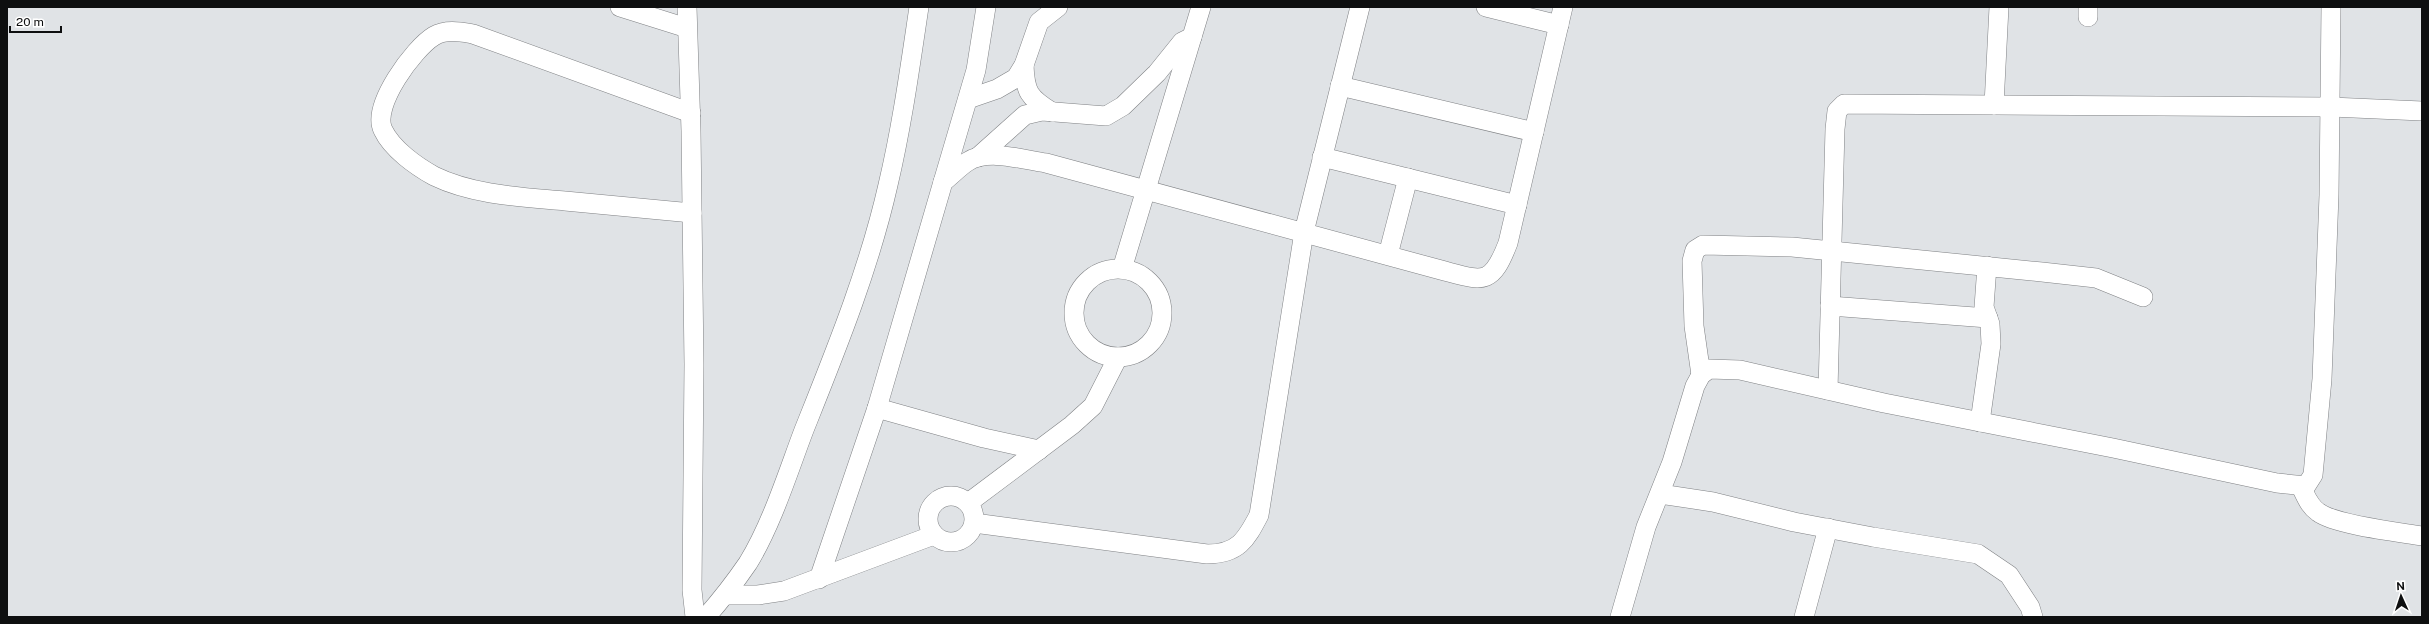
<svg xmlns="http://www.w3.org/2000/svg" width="2429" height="624" font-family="'Public Sans',sans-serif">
	<rect width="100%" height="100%" fill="#e0e3e6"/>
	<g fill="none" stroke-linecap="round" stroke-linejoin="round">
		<g stroke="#7f8184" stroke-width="20">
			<g id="minor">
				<path d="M620,7l67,21"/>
				<path d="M687,7l4,124 3,233 -2,226 3,27"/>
				<path d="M1486,7l73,18"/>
				<path d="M2088,7v10"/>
				<path d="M1024,65c1,27 5,33 28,47"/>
				<path d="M1340,86l194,46"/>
				<path d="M968,99l29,-10 19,-11 8,-13 15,-43 19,-15"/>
				<path d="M1994,105l5,-98"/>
				<path d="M691,113l-218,-79c-12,-2 -27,-5 -39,2 -20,12 -63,70 -51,94 9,19 33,36 51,46 39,19 87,21 131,25 42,4 84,8 127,12"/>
				<path d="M978,157l47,-42 17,-4 64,5 17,-10 34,-33 25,-31 10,-5"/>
				<path d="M1322,157l195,48"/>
				<path d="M943,182l33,-112 10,-63"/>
				<path d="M1388,255l20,-77"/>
				<path d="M1122,269l79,-262"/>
				<circle cx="1118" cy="313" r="44"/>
				<path d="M1830,306l158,12"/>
				<path d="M1701,375l-7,-49 -2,-65 3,-11 8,-5 89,2 250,25 54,6 47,19"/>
				<path d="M1828,390l7,-261 2,-18 7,-7 487,3 91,4"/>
				<path d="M877,408l107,30 55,12"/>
				<path d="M1980,422l11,-78 -1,-20 -6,-17 3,-41"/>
				<path d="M2301,487c5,9 8,19 17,25 17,13 80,20 104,24"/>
				<path d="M1660,494l53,8 81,20 79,15 105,17 31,21 21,32 3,10"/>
				<circle cx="951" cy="519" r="23"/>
				<path d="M968,503l104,-78 21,-19 25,-49"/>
				<path d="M974,523l233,31c31,0 39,-14 52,-39l45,-283 56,-225"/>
				<path d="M819,579l58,-171 66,-226c8,-6 15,-14 24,-20 21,-14 56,-2 79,1l395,107c42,11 50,17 67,-27l55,-236"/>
				<path d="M725,595h33l26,-4 150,-56"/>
				<path d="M706,617c15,-17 29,-35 42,-54 24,-39 40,-91 56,-133 32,-80 65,-161 84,-245 14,-59 22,-118 31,-178"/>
				<path d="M1620,617l26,-90 26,-65 23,-76 6,-11 8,-6 31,1 144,33 229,45 164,35 29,3 7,-11 9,-96 7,-184 2,-188"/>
				<path d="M1804,617l24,-89"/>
			</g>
		</g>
		<use href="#minor" stroke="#fff" stroke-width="19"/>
	</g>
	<rect width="2429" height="624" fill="none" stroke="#0e0f10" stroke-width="16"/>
	<g transform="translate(2401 596) rotate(357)" stroke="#ffffff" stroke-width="3" paint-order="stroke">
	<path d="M0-3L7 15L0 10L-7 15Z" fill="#0e0f10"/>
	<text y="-6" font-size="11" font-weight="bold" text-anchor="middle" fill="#0e0f10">N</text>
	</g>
	<path d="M10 26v6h51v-6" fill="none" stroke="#0e0f10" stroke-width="2"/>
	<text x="16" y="26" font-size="12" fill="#0e0f10" stroke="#ffffff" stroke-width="3" paint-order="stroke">20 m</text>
</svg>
